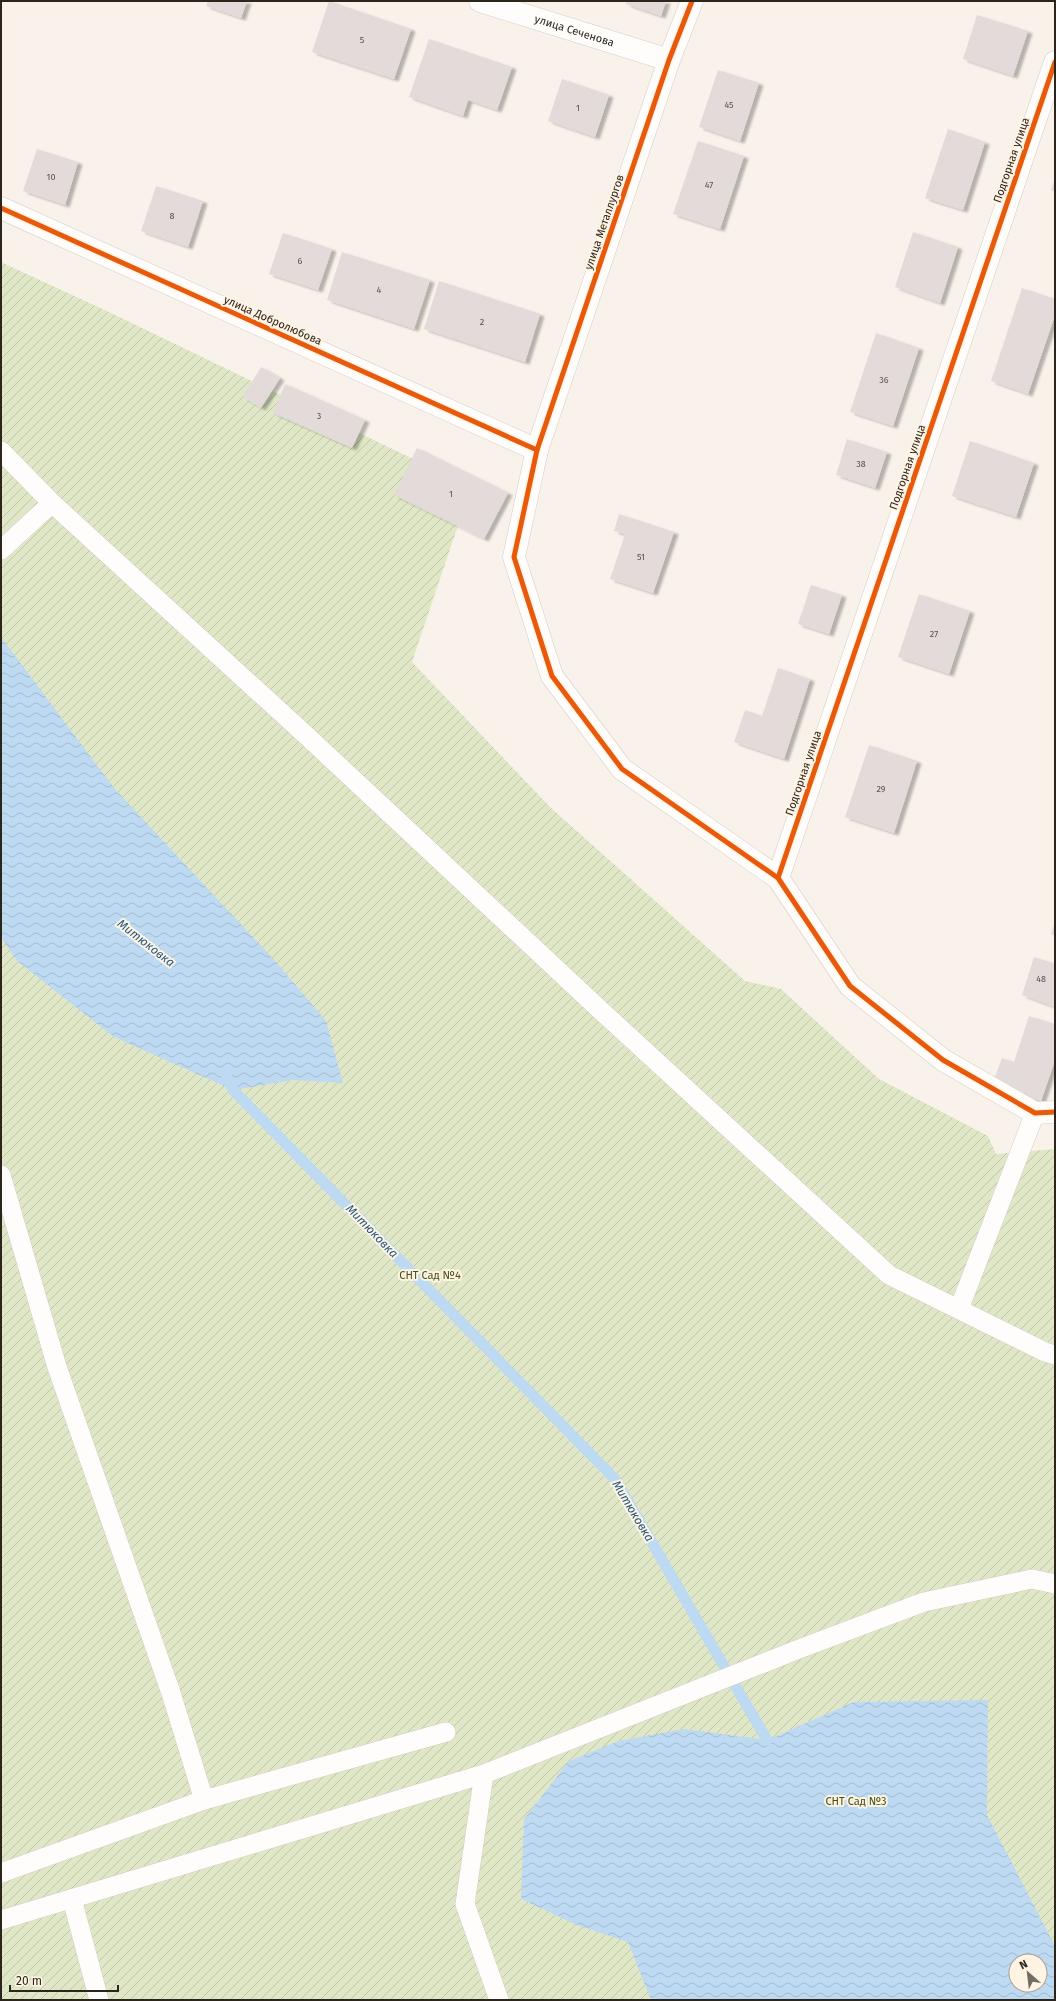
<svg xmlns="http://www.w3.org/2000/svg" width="1056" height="2001" font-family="'Fira Sans',sans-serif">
	<defs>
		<pattern id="garden-furrows" width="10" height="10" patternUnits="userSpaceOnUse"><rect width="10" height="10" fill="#e0e7c6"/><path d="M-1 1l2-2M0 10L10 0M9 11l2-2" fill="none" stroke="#c0c6aa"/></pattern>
		<pattern id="water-waves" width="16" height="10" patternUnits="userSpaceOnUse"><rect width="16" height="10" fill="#bddaf2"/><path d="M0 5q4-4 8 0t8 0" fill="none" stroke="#a3bbcf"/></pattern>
		<filter id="shadow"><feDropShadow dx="4.5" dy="2.5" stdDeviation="1" flood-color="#0004"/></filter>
	</defs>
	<rect width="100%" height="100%" fill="#f9f2ea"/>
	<path fill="url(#garden-furrows)" fill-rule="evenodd" d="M1,262l110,51 360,174 -59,175 139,146 194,173 36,8 98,90 109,57 8,18 59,-5v851h-1054zM1016,1961h24v24h-24z"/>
	<g fill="url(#water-waves)" fill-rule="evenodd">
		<path d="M1,637l113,151 163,175 49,58 17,62 -50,-3 -60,10 -119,-53 -97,-76 -16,-24z"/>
		<path d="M988,1700l-1,115 68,131v54h-404l-23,-58 -51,-17 -56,-26 3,-80 45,-58 50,-20 65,-12 83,11 87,-38zM1016,1961h24v24h-24z"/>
	</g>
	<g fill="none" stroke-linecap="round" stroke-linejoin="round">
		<path stroke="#bddaf2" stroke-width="11" d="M227,1077l6,13 382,389 152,261"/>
	</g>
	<g fill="#e3dada" filter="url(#shadow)">
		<path d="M208,1h39l-6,17 -35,-12z"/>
		<path d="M329,1l82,28 -17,50 -82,-27z"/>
		<path d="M627,1h39l-5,15 -35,-12z"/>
		<path d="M977,15l51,16 -15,45 -50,-17z"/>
		<path d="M429,39l83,28 -15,43 -29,-10 -5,16 -54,-19z"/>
		<path d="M718,70l41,13 -19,58 -41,-14z"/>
		<path d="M562,79l47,16 -14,42 -47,-16z"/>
		<path d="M948,129l37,13 -22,68 -38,-12z"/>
		<path d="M698,141l46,15 -24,73 -47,-15z"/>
		<path d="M37,149l41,13 -13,43 -42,-14z"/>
		<path d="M1055,178v14l-4,-2z"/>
		<path d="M156,186l47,15 -15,46 -47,-16z"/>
		<path d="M913,232l45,15 -18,56 -45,-16z"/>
		<path d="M283,233l49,16 -14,41 -49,-16z"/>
		<path d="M342,252l88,28 -16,49 -87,-29z"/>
		<path d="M439,281l101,33 -15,48 -101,-33z"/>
		<path d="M1022,288l33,11v16l-27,79 -37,-13z"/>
		<path d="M876,333l43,15 -26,78 -43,-14z"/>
		<path d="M261,367l19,11 -19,30 -18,-11z"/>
		<path d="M285,384l80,36 -13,28 -79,-35z"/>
		<path d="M847,439l40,13 -12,36 -39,-13z"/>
		<path d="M970,441l64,22 -18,54 -64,-21z"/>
		<path d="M417,448l91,45 -24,46 -90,-44z"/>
		<path d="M619,514l55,18 -21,61 -43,-14 15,-45 -11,-3z"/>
		<path d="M811,585l31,10 -13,39 -31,-10z"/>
		<path d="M919,594l51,17 -21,63 -51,-17z"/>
		<path d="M778,668l32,11 -26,80 -50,-17 11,-32 17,6z"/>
		<path d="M869,745l48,16 -23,72 -49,-16z"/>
		<path d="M1055,922v14l-4,-2z"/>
		<path d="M1034,957l21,7v43l-33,-12z"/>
		<path d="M1029,1016l26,8v36l-14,41 -49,-16 10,-27 12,4z"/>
	</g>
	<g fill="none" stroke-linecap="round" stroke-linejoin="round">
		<g stroke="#d4cdc5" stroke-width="20">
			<g id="service">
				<path d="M1,451l51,52 257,235 288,269 292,268 156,77 10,3"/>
				<path d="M1,550l51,-47"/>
				<path d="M1,1175l56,192 114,326 33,107"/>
				<path d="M959,1309l76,-196"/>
				<path d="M484,1774l-19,130 34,96"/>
				<path d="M1,1873l203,-73 242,-68"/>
				<path d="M72,1899l27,101"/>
				<path d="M1,1920l483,-146 315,-125 125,-47 108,-23 23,5"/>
			</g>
		</g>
		<g stroke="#d4cdc5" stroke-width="23">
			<g id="minor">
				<path id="s1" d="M480,1l189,59"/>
				<path d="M692,1l-23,59 -132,390 -23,107 38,119 70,93 156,109 72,108 93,74 92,53 20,-1"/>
				<path d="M1,208l536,242"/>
				<path d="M778,878l277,-816"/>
			</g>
		</g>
		<use href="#service" stroke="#fefdfc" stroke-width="19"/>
		<use href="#minor" stroke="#fefdfc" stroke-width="22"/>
		<g stroke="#fff3e4" stroke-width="8">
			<g id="cycleway">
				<path d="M692,1l-23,59 -132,390 -23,107 38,119 70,93 156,109 72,108 93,74 92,53 20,-1"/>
				<path d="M1,208l536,242"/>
				<path d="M778,878l277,-816"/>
			</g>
		</g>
		<use href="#cycleway" stroke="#e8590c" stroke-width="5"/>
	</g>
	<g text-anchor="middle" stroke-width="4" stroke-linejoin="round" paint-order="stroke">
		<g font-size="9" fill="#59524b">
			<text x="362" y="43">5</text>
			<text x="729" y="108">45</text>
			<text x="578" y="111">1</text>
			<text x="51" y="180">10</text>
			<text x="709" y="188">47</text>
			<text x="172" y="219">8</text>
			<text x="300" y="264">6</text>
			<text x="379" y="293">4</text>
			<text x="482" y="325">2</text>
			<text x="884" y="383">36</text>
			<text x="319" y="419">3</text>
			<text x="861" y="467">38</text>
			<text x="451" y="497">1</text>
			<text x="641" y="560">51</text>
			<text x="934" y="637">27</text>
			<text x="881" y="792">29</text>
			<text x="1041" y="982">48</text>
		</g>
		<g font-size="11" fill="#2b251b" stroke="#fff3e4">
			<text dy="4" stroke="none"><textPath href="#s1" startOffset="99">улица Сеченова</textPath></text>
			<text transform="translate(1011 160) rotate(-71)" y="4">Подгорная улица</text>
			<text transform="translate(604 222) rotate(-71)" y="4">улица Металлургов</text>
			<text transform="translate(273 320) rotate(24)" y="4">улица Добролюбова</text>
			<text transform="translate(907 467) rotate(-71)" y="4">Подгорная улица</text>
			<text transform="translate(803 773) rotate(-71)" y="4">Подгорная улица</text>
		</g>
		<g font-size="11" fill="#435315" stroke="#fff3e4">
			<text x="430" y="1279">СНТ Сад №4</text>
			<text x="856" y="1805">СНТ Сад №3</text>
		</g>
		<g font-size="12" font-style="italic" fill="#225982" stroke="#fff3e4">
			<text transform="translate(146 943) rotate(38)" y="4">Митюковка</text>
			<text transform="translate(372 1231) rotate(46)" y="4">Митюковка</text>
			<text transform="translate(633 1511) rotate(59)" y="4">Митюковка</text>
		</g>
	</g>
	<rect width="1056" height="2001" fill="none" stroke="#2b251b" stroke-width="4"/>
	<g transform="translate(1028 1973) rotate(332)"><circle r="19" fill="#fff3e4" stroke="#aaa194"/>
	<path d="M0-3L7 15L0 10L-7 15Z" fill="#736d63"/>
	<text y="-6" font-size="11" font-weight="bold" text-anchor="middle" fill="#2b251b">N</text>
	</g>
	<path d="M10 1985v6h108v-6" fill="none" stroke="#2b251b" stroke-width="2"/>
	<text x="16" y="1985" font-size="12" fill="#2b251b" stroke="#fff3e4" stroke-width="3" paint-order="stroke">20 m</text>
</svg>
